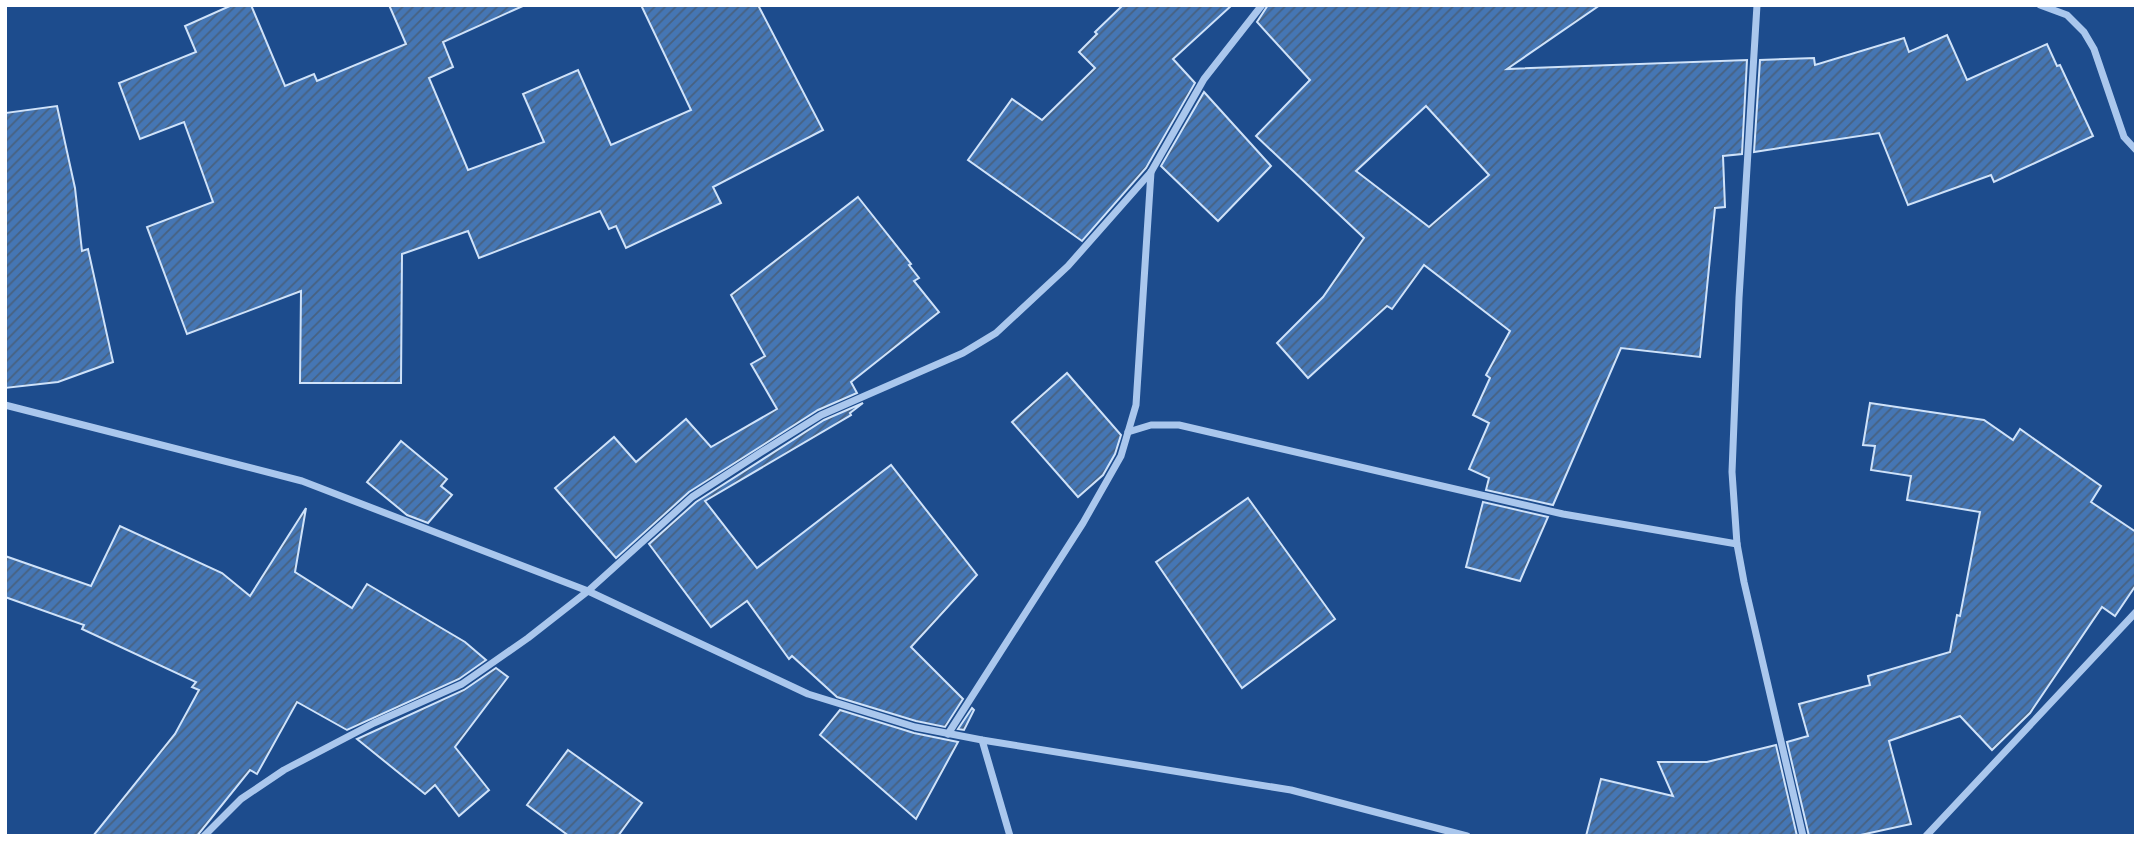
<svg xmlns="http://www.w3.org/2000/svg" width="2141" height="841" font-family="Ubuntu,sans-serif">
	<defs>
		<pattern id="building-hatch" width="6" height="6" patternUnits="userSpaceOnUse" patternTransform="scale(1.75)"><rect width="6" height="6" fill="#4576b4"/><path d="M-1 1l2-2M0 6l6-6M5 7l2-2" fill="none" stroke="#486180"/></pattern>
	</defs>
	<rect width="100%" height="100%" fill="#1d4c8d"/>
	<g fill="url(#building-hatch)" stroke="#cfe2f9" stroke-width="2" fill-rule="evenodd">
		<path d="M232,5h19l34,81 29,-12 3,7 89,-37 -17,-39h136l-82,37 10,25 -24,11 39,92 76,-28 -21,-48 55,-24 33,75 80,-35 -50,-105h117l65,125 -110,57 8,16 -95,45 -10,-22 -7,3 -9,-18 -121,47 -11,-27 -66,23 -1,129h-101l1,-92 -114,43 -40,-107 66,-25 -29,-80 -44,17 -21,-56 77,-31 -11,-26z"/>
		<path d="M1123,5h109l-59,54 22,24 -49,85 -64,73 -114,-81 44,-61 30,21 53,-52 -16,-16 18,-18 -2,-2z"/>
		<path d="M1268,5h332l-93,64 240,-9 -5,94 -19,2 2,51 -10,1 -15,149 -79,-9 -68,157 -67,-15 3,-12 -20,-9 20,-46 -16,-8 17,-37 -4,-3 24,-44 -86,-66 -32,44 -5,-3 -79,72 -31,-35 46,-46 41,-59 -108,-102 54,-56 -53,-58zM1426,106l63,69 -60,52 -73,-56z"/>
		<path d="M1947,35l20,45 80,-36 10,22 3,-1 33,71 -99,46 -3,-7 -83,30 -29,-72 -125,19 6,-92 54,-2 1,7 89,-27 5,14z"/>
		<path d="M1204,92l67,74 -53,55 -57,-55z"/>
		<path d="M57,106l18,82 7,63 6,-2 25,113 -55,20 -53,6v-275z"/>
		<path d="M858,197l53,67 -2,1 10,13 -5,3 25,31 -88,70 6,11 -39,17 -129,82 -73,66 -61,-70 59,-51 22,25 50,-43 25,28 66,-38 -26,-45 14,-8 -34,-61z"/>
		<path d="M1067,373l54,62 -6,19 -12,21 -25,22 -66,-75z"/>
		<path d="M863,403l-13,10 1,2 -146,86 52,67 134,-103 86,110 -66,72 52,52 -18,28 -29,-6 -79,-24 -45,-41 -3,3 -42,-58 -36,26 -62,-83 47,-42 128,-82z"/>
		<path d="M1870,403l114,17 29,20 7,-11 81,57 -10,16 45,30v53l-21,31 -13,-9 -72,106 -38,37 -32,-34 -71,25 22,83 -55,12h-47l-22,-94 21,-6 -9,-32 71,-19 -2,-9 82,-24 7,-37 3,1 20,-104 -73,-12 4,-24 -40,-6 4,-24 -12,-1z"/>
		<path d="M401,441l46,38 -6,7 11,9 -24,28 -21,-8 -40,-33z"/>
		<path d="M1248,498l87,121 -93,69 -86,-126z"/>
		<path d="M1483,502l65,15 -28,64 -54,-14z"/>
		<path d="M306,508l-11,64 57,36 15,-24 98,58 21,18 -27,19 -112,51 -50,-28 -40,72 -7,-4 -53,66h-104l82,-102 24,-44 -7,-3 4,-5 -114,-53 2,-4 -79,-28v-41l86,30 29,-60 102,47 28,23z"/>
		<path d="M496,668l12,9 -53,70 34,43 -30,26 -24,-31 -10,9 -68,-55 107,-49z"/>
		<path d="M972,708l2,2 -10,20 -6,-1z"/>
		<path d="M840,710l74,23 44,9 -42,77 -96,-84z"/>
		<path d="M1776,745l21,91h-211l15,-57 72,17 -15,-34h49z"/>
		<path d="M568,750l74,53 -24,33h-49l-42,-31z"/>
	</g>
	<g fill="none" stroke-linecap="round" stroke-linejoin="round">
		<g stroke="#aac7ed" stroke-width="7">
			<path d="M1757,5l-18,293 -7,174 5,72 7,38 59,254"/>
			<path d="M2040,5l27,10 17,17 10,17 30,88 12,13"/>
			<path d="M5,405l297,76 286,110 220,103 107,33 67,13 309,50 176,46"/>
			<path d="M1128,432l23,-7h28l384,89 174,30"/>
			<path d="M948,734l135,-211 38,-67 15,-51 15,-233"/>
			<path d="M982,740l28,96"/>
			<path d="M204,836l37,-37 43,-29 90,-47 88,-39 66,-46 60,-47 104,-94 71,-46 58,-36 142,-62 33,-20 72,-67 83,-94 53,-93 58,-74"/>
			<path d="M1926,836l210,-224"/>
		</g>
	</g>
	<rect width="2141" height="841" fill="none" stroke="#ffffff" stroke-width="14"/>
</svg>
